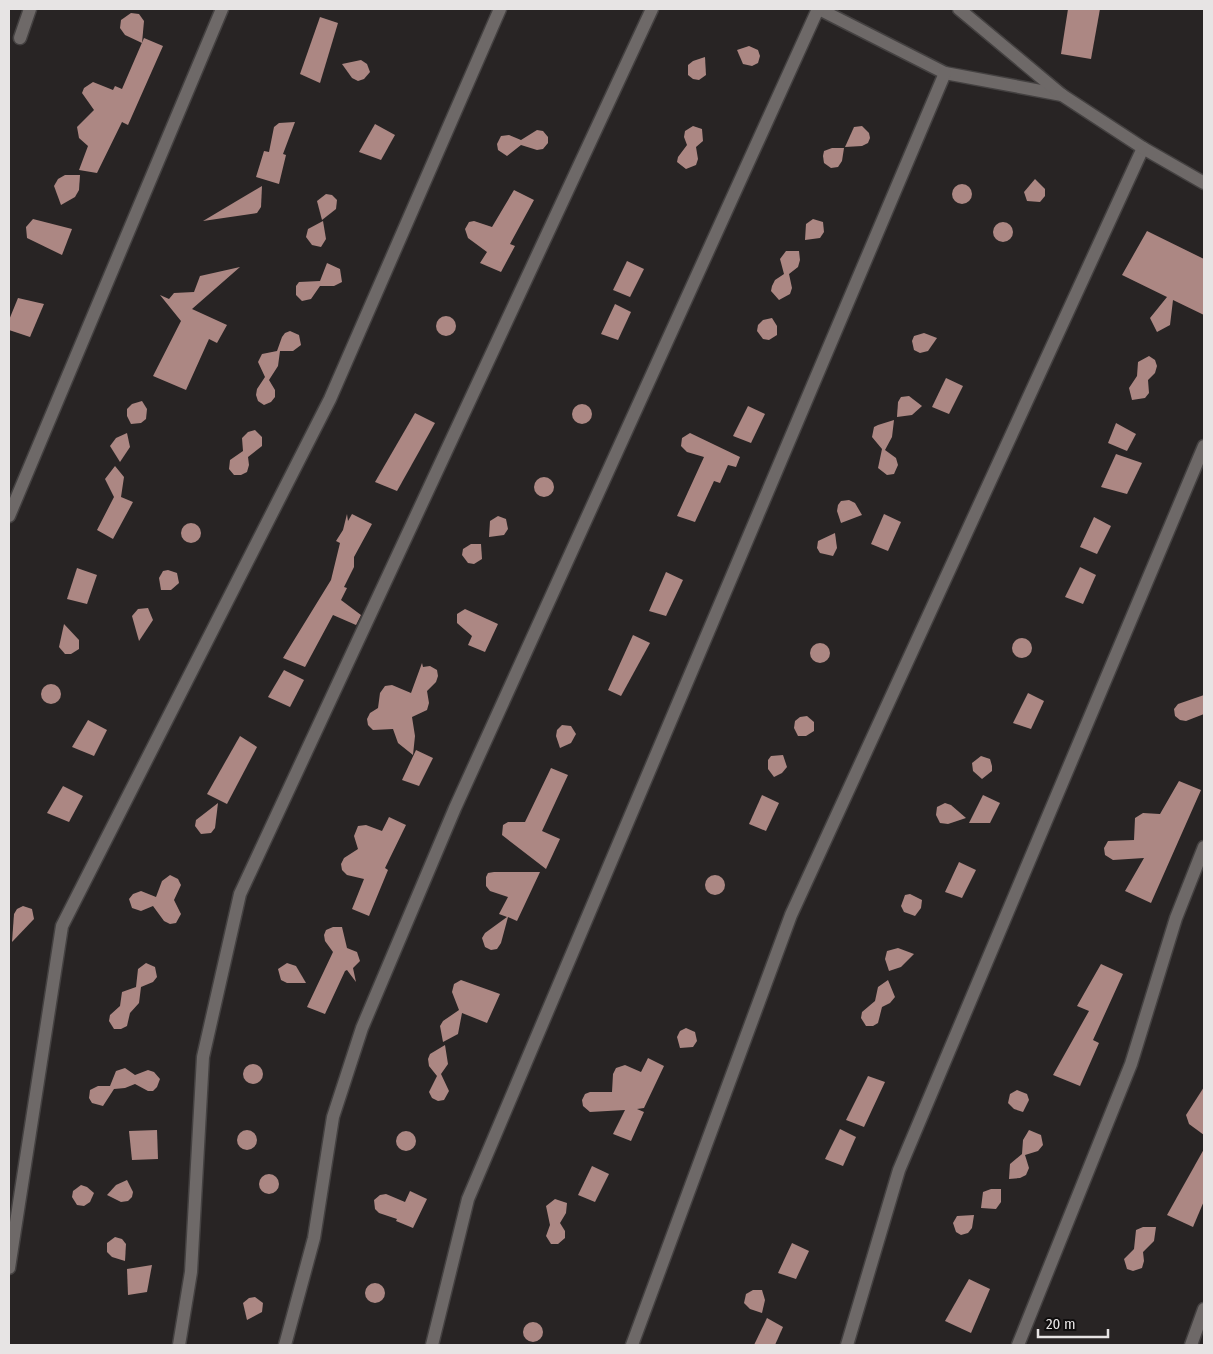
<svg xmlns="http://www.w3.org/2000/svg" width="1213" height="1354" font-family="'Fira Sans Condensed',sans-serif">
	<rect width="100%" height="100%" fill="#282424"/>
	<g fill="#ac8783">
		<path d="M1068,9h32l-9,50 -30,-5z"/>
		<path d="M131,13l8,1 5,7 -2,22 -17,-8 -5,-7 1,-8z"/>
		<path d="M320,17l18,6 -18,60 -20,-9z"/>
		<path d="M144,38l19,8 -35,79 -6,-3 -25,51 -18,-3 9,-24 -9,-8 -2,-11 17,-17 -12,-17 2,-5 9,-6 20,8 2,-4 7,3z"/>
		<path d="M749,46l9,4 2,6 -2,7 -6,3 -9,-2 -6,-14z"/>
		<path d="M705,57l1,18 -7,5 -6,-1 -5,-4v-10l5,-4z"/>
		<path d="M361,60l6,4 3,8 -6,7 -6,2 -6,-3 -10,-14z"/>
		<path d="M295,122l-12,32 3,1 -7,29 -23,-7 8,-26 5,1 5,-25 5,-4z"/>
		<path d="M375,124l20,11 -14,25 -22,-8z"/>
		<path d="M693,126l9,3 1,12 -7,6 2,12 -2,6 -10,4 -9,-7 1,-5 9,-12 -3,-8 1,-6z"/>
		<path d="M862,126l7,7 1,5 -2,5 -6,3 -17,1 9,-20z"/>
		<path d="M537,130l6,1 5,6v6l-5,6 -6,1 -16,-5 -14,11 -9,-6 -1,-6 4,-8 8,-1 12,5z"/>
		<path d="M832,148h12l-2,13 -4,6 -7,1 -7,-5 -1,-7 1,-5z"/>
		<path d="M65,175h15l-1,15 -4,7 -14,8 -7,-19 4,-7z"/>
		<path d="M1035,179l10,10v7l-5,6 -13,-1 -3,-9z"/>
		<circle cx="962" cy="194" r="10"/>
		<path d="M262,186l-1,21 -4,6 -54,8z"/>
		<path d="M514,190l20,10 -24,44 5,2 -14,26 -21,-9 7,-11 -19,-14 -3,-9 4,-7 5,-1 18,6z"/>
		<path d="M326,194l6,1 5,5 -1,9 -14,11 -5,-19z"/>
		<path d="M33,219l39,10 -10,26 -35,-17 -1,-11z"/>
		<path d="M813,219l10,3 1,10 -4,6 -15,2 1,-16z"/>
		<path d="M323,221l3,18 -5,8 -9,-2 -6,-8 2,-8z"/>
		<circle cx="1003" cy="232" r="10"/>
		<path d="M1147,231l57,28v56l-31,-15 -3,25 -13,7 -7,-14 17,-21 -45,-22z"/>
		<path d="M786,251h13l1,9 -2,7 -9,7 3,14 -2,6 -11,6 -8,-9 1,-5 3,-6 9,-6 -4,-15z"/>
		<path d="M627,261l17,8 -14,28 -17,-7z"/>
		<path d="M327,263l13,6 2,13 -8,4h-14l-9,13 -9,2 -6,-6v-9l3,-4 21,-1z"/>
		<path d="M240,267l-48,42 35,16 -10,18 -8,-4 -23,51 -33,-14 28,-55 -21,-26 9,4 5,-6 20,-1 6,-16z"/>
		<path d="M18,298l26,6 -14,33 -21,-7v-10z"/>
		<path d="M615,304l16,8 -13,28 -17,-6z"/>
		<circle cx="446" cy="326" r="10"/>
		<path d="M772,318l5,8v9l-8,5 -6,-1 -6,-8 1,-6 5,-5z"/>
		<path d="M290,331l9,4 2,10 -8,6h-13l-2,15 -9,14 6,10v7l-4,5 -7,3 -6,-4 -2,-6 1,-6 8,-12 -7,-15 4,-8 15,-3 5,-14 3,-4z"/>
		<path d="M924,333l13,5 -9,13 -8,2 -6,-3 -2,-9 2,-5z"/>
		<path d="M1149,356l6,4 2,6 -2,7 -7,7 1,13 -4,5 -13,2 -3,-12 8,-12 1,-14z"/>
		<path d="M946,378l17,8 -14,28 -17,-7z"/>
		<path d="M909,396l13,10 -10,9 -15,2 1,-15 3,-5z"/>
		<path d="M142,401l5,8 -1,10 -5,4 -10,1 -4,-8v-7l5,-5z"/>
		<circle cx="582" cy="414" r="10"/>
		<path d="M748,406l17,8 -14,29 -18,-7z"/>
		<path d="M415,413l20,10 -38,68 -22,-9z"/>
		<path d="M894,420l-2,17 -7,13 11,8 2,7 -4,9 -7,1 -9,-7 4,-19 -10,-12 2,-10 4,-2z"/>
		<path d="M1116,423l20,11 -9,17 -19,-8z"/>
		<path d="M255,430l7,7v9l-14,11 1,8 -2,7 -6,3h-7l-5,-6 1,-9 13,-9 -1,-13 6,-6z"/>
		<path d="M127,433l3,14 -10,15 -10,-16 6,-8z"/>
		<path d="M690,433l50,24 -4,10 -8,-2 -8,18 -6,-2 -19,41 -18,-6 27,-59 -17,-5 -6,-6 1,-8z"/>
		<path d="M1116,454l26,9 -15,31 -26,-7z"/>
		<path d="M115,466l9,11 -3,20 12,5 -20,37 -16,-9 17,-33 -9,-18z"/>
		<circle cx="544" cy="487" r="10"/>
		<path d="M849,500l6,3 7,12 -21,8 -4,-12 1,-6 3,-4z"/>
		<path d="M347,514l1,7 4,-7 20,10 -18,33v10l-10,20 3,1 -6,12 20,15 -5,10 -23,-10 -28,52 -22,-9 48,-78 9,-37 -4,-2 7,-11z"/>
		<path d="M884,514l17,8 -13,29 -17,-7z"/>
		<path d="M498,516l8,3 2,10 -4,6 -15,2 1,-16z"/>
		<path d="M1094,517l17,9 -14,28 -17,-7z"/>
		<circle cx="191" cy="533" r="10"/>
		<path d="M835,533l2,15 -4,8 -13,-3 -3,-5 1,-7z"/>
		<path d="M471,544h10l1,15 -8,5 -6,-1 -6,-8 1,-6z"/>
		<path d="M1080,567l16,8 -13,29 -18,-7z"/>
		<path d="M77,568l20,7 -10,29 -20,-5z"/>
		<path d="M168,570l9,3 2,10 -8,7h-10l-2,-12 4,-7z"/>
		<path d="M666,572l17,8 -17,36 -17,-5z"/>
		<path d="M148,608l5,12 -14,21 -7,-25 6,-7z"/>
		<path d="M465,609l33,15 -13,28 -17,-7 4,-9 -15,-13v-9z"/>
		<path d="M64,624l15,16v9l-8,5h-6l-6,-7z"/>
		<path d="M633,635l17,8 -29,53 -13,-6z"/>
		<circle cx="1022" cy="648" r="10"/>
		<circle cx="820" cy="653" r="10"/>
		<path d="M422,663l1,4 7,-1 7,4 1,6 -2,6 -9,9 2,12 -2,7 -15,7 3,19 -2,19 -15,-12 -5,-14 -20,1 -5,-5 -1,-6 3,-6 8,-5 2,-15 5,-7 7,-1 19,8z"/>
		<path d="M284,670l20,10 -14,27 -22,-10z"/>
		<circle cx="51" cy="694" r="10"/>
		<path d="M1028,693l16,8 -13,28 -18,-6z"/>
		<path d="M1204,695v19l-18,7 -6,-1 -5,-4 -1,-7 4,-5z"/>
		<path d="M807,716l7,6v9l-8,5h-8l-4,-8 1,-7 5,-4z"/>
		<path d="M88,720l19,10 -13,26 -22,-9z"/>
		<path d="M562,725l9,1 5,8 -5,9 -11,5 -4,-12 1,-6z"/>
		<path d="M240,736l17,11 -30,57 -20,-10z"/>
		<path d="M416,750l17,8 -14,28 -17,-6z"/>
		<path d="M783,755l4,12 -5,6 -8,4 -6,-8v-9l3,-4z"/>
		<path d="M981,756l9,3 2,7v5l-10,8 -9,-8 -1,-8z"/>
		<path d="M551,768l17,7 -26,56 18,8 -14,30 -44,-34 1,-10 5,-3h17z"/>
		<path d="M1179,781l22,9 -50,113 -26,-12 19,-33 -31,2 -8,-5 -1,-7 4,-7 26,-1 1,-22 8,-5 17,1z"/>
		<path d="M63,786l20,10 -14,26 -22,-9z"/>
		<path d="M762,795l17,8 -13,28 -17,-7z"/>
		<path d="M983,795l17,8 -10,20h-21z"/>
		<path d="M218,803l-3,25 -4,5 -10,1 -6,-8 1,-6z"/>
		<path d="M945,803l6,2 15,13 -18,6 -8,-1 -4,-8 1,-8z"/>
		<path d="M389,817l17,8 -21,43 3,2 -19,46 -17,-7 12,-30 -17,-4 -5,-5 -1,-6 3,-6 14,-9 -4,-13 4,-10 8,-1 16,6z"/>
		<path d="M959,862l17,8 -14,28 -17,-6z"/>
		<path d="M494,872h46l-23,49 -9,-4 -7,26 -4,6 -6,1 -6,-3 -3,-9 3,-5 22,-16 -8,-3 9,-17 -18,-6 -4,-5v-9l2,-4z"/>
		<circle cx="715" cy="885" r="10"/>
		<path d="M170,875l8,4 3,6 -7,15 7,14 -5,9 -6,1 -6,-3 -11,-15 -12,5 -9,-3 -3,-9 4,-5 8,-3 15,6 6,-16z"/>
		<path d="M910,894l12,6 -1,8 -6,8 -11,-4 -3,-6 4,-11z"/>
		<path d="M23,906l9,3 2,10 -22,23 2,-28 3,-5z"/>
		<path d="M333,927h9l5,21 10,4 3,9 -7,7 3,14 -9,-12 -2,1 -20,43 -18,-7 26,-55 -8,-11 -1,-6 2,-5z"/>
		<path d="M898,948l16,6 -13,13 -12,4 -4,-12 2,-8z"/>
		<path d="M146,963l9,4 2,10 -4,5 -12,5 -2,16 -9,10 -3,13 -6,3h-7l-5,-8 1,-6 10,-9 2,-14 14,-5 2,-18z"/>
		<path d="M287,963l9,3 10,17h-19l-6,-3 -3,-11z"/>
		<path d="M1101,964l22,10 -30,66 6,3 -19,43 -27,-11 36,-64 -12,-5z"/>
		<path d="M461,980l39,14 -13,29 -25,-10 -4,21 -15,8 -3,-16 3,-5 16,-11 -7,-18 2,-8z"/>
		<path d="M888,980l7,17 -5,6 -8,4 -4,16 -5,3h-7l-5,-8 1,-6 13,-11 3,-14z"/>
		<path d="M686,1028l9,4 2,9 -4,6 -13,1 -3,-11 3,-6z"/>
		<path d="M445,1045l3,19 -7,10 8,17 -5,9 -6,1 -6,-3 -3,-6 8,-16 -8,-10 -1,-7 2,-5z"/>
		<path d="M648,1058l16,8 -20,42 -7,1 7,3 -13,29 -18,-7 12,-24 -35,2 -7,-6 -1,-6 3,-6 5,-2h22l1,-18 3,-6 9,-3 16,7z"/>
		<circle cx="253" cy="1074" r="10"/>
		<path d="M125,1068l10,7 13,-5 6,2 6,7 -3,8 -4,4h-5l-13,-7 -10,4 -11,1 -11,17 -11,-3 -3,-5 1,-8 8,-4h12l6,-15z"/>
		<path d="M868,1076l17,6 -21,45 -18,-7z"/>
		<path d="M1204,1087v48l-15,-11 -3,-9z"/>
		<path d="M1017,1090l10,4 2,6 -6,12 -9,-3 -6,-6 2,-9z"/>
		<path d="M840,1129l16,8 -13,29 -18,-7z"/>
		<circle cx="247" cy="1140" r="10"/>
		<path d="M157,1130l1,29 -26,1 -3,-29z"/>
		<path d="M1029,1130l12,5 2,10 -5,6 -13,4 4,13 -3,7 -6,3 -11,1 1,-15 12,-10 1,-14z"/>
		<circle cx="406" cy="1141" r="10"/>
		<path d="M1204,1149v52l-11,26 -26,-12z"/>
		<path d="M592,1166l17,8 -14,28 -17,-7z"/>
		<circle cx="269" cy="1184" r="10"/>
		<path d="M127,1180l6,12 -1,5 -4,4 -7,1 -14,-7 9,-10z"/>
		<path d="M81,1185l6,2 7,6 -4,9 -6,4 -7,-1 -5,-8 1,-6z"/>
		<path d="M991,1189h10v13l-5,7 -15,-1 2,-16z"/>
		<path d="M410,1191l17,8 -14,29 -17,-7 1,-2 -18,-6 -4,-4 -1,-9 6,-5 6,-1 19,8z"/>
		<path d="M555,1199l12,4 -1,10 -6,10 5,8v7l-7,6h-7l-5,-8 4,-11 -4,-19z"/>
		<path d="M974,1215l-2,13 -4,5 -7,2 -5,-3 -3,-9 4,-7z"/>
		<path d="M1143,1227h13l-2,14 -11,11 1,9 -2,7 -9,3 -6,-2 -3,-10 10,-10 2,-19z"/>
		<path d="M115,1237l7,2 4,5 -1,17 -13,-4 -5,-5v-9z"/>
		<path d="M792,1243l17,8 -13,28 -18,-6z"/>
		<path d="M152,1265l-5,27 -19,3 -1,-26z"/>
		<path d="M969,1279l21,10 -19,44 -26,-12z"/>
		<circle cx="375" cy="1293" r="10"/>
		<path d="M753,1290h9l3,10 -3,13 -12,-4 -6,-6 2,-9z"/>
		<path d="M255,1297l8,6 -1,9 -15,8 -4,-17 6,-5z"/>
		<path d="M767,1318l16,9 -8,18h-21z"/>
		<circle cx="533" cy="1332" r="10"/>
	</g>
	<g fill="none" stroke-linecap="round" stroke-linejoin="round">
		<g stroke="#444141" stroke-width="15">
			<g id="street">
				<path d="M819,9l126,64 117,22"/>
				<path d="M20,38l10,-29"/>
				<path d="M9,516l213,-507"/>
				<path d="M9,1268l53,-342 268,-527 170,-390"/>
				<path d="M179,1345l12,-73 12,-215 37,-163 412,-885"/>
				<path d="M285,1345l29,-107 19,-121 29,-89 93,-220 363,-799"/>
				<path d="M432,1345l36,-146 477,-1126"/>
				<path d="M632,1345l159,-430 352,-767"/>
				<path d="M847,1345l52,-175 305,-724"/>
				<path d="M1018,1345l113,-281 45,-146 28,-71"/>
				<path d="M1191,1345l13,-36"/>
			</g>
		</g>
		<g stroke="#444141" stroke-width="15">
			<path id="secondary" d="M959,9l103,86 81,53 61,35"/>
		</g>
		<use href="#street" stroke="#6e6968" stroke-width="12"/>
		<use href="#secondary" stroke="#6e6968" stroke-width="12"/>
	</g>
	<rect width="1213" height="1354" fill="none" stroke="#e7e4e4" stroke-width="20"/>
	<path d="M1038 1329v8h70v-8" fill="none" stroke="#e7e4e4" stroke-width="2.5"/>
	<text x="1046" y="1329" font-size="15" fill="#e7e4e4" stroke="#100e0e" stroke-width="4" paint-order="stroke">20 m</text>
</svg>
